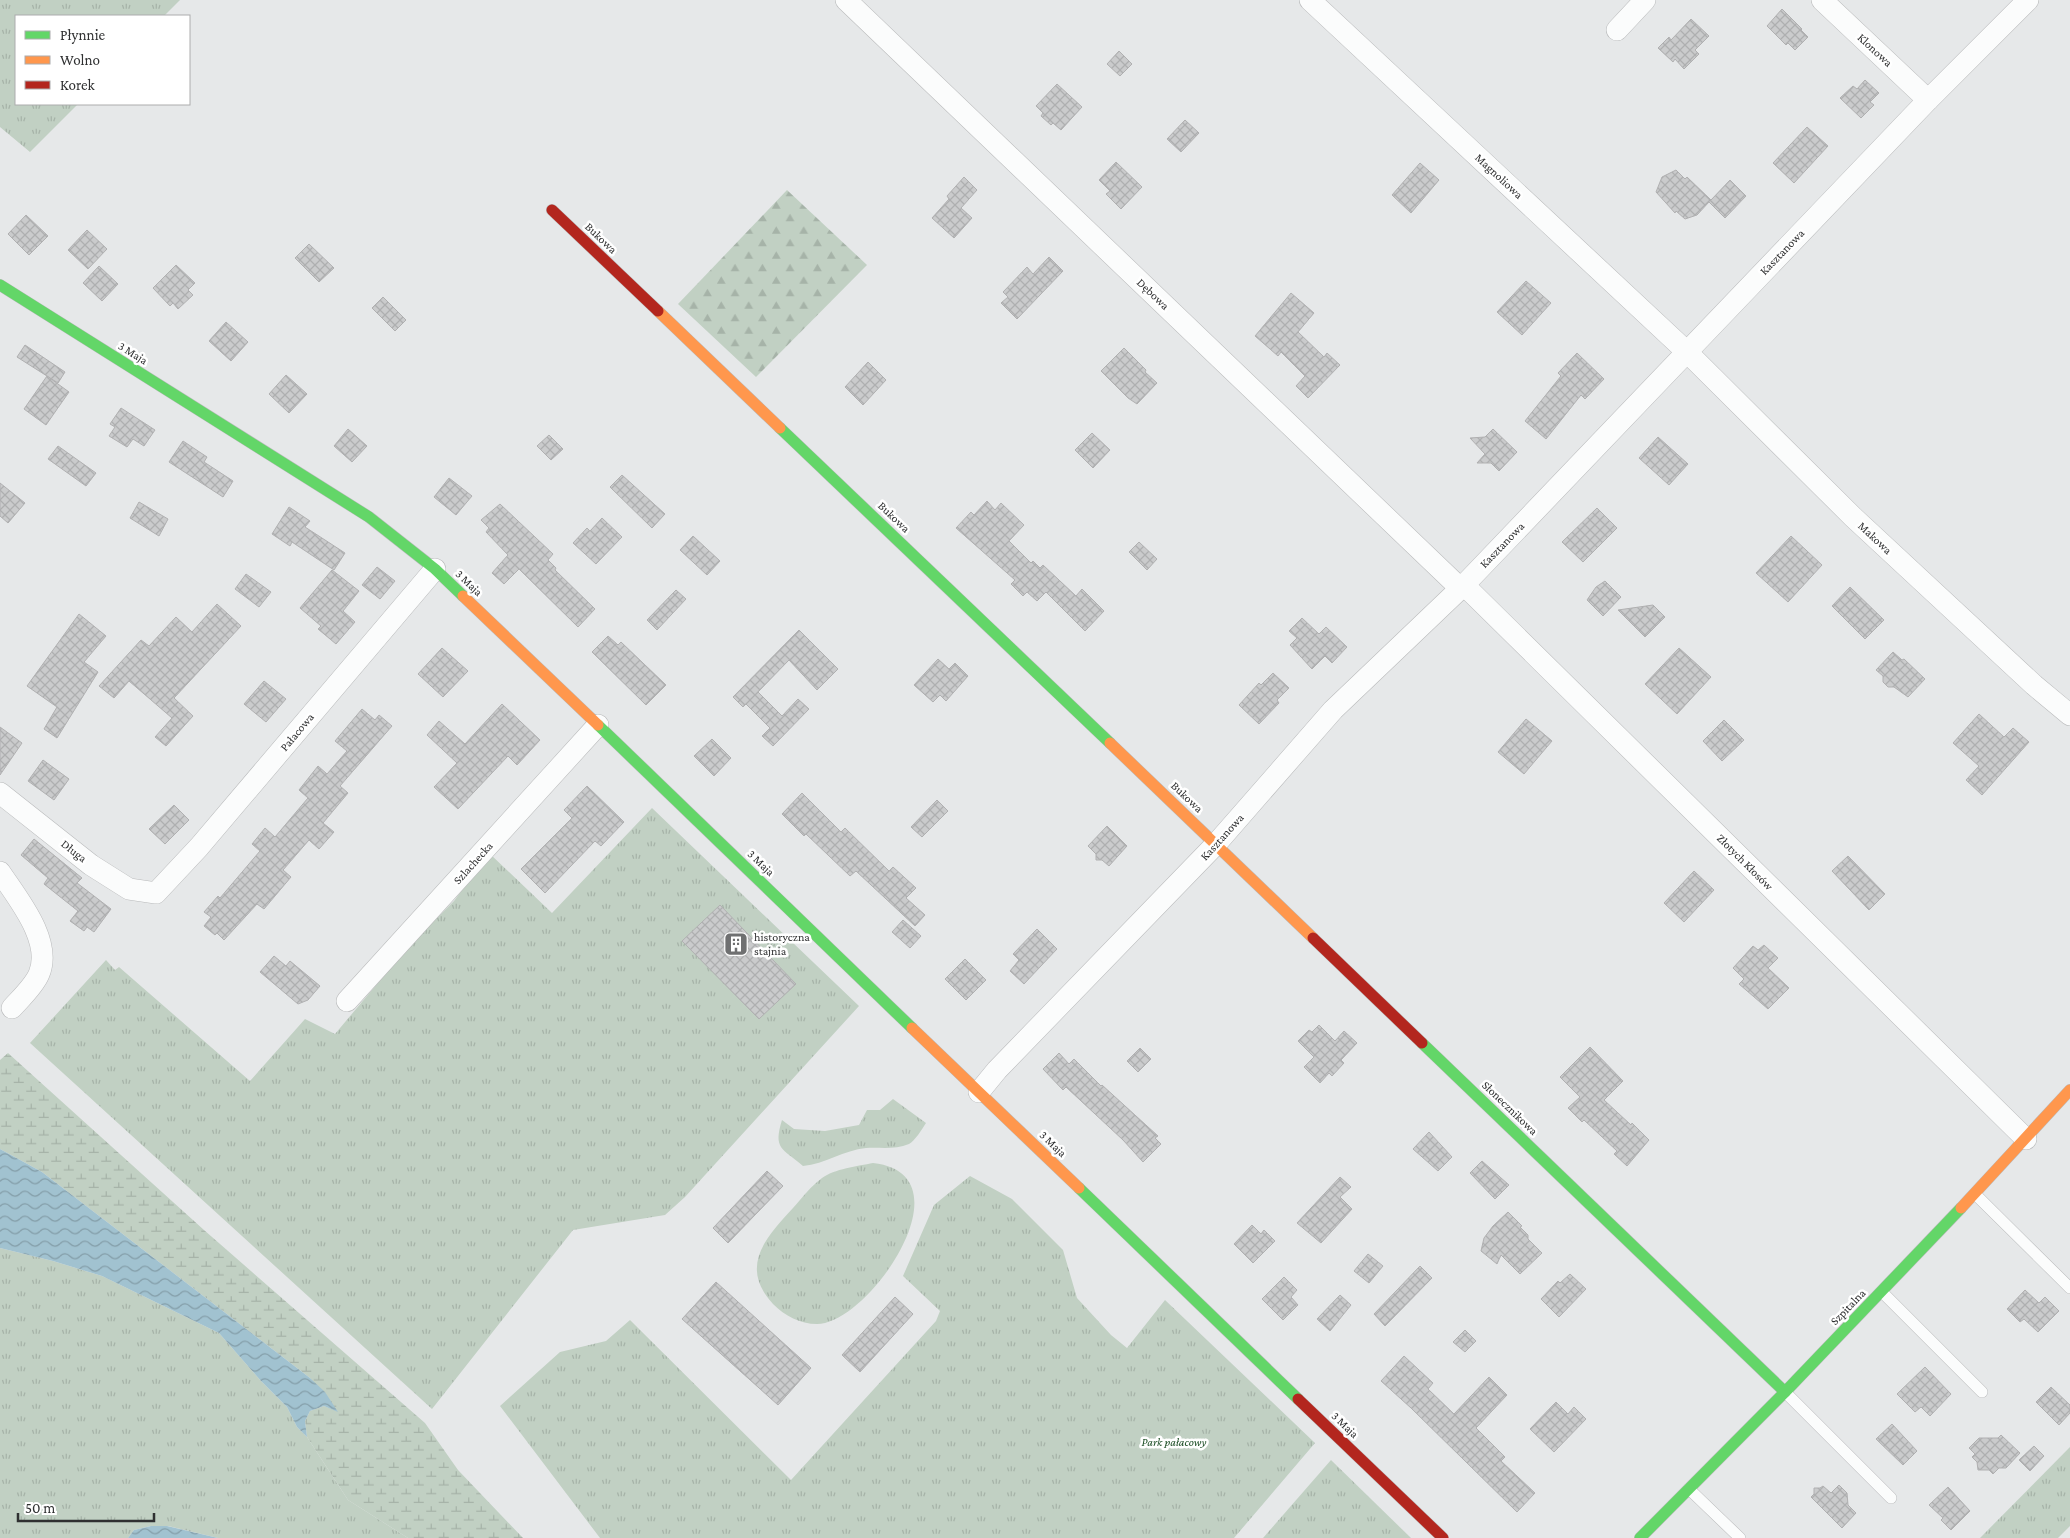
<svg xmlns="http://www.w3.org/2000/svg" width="2070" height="1538" font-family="'Crimson Pro',serif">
	<defs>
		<pattern id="grass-tufts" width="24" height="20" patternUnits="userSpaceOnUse" patternTransform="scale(1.25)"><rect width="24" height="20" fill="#c1d0c3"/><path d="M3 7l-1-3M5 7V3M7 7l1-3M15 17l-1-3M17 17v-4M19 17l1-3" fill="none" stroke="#a6b3a8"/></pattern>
		<pattern id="forest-firs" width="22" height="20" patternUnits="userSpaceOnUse" patternTransform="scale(1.25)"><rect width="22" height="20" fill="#c1d0c3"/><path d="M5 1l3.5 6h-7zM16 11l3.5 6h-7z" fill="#a6b3a8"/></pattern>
		<pattern id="wetland-marsh" width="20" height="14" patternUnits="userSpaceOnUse" patternTransform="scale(1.25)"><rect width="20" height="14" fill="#c1d0c3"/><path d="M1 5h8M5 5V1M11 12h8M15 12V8" fill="none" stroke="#a6b3a8"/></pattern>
		<pattern id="water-waves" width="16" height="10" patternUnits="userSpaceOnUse" patternTransform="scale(1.25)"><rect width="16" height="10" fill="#a1c2d0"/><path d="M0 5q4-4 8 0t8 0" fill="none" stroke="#849ea9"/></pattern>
		<pattern id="building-cross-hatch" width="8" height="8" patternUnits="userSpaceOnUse" patternTransform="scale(1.25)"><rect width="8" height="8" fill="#cacbcc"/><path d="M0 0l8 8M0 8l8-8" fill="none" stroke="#aeafb0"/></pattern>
	</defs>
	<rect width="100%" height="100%" fill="#e6e8e9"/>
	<g fill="url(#grass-tufts)">
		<path d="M0,0h180l-16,16h-148v88h62l-48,48 -30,-25z"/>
		<path d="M652,808l207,198 -174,191 -20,18 -92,15 -141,179 -402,-366 76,-83 9,10 4,-3 131,114 55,-62 30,15 74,-88 45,-45 35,-48 63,60z"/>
		<path d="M893,1099l33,24c-4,6 -11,18 -17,21 -14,6 -29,3 -43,4 -22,2 -41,16 -63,18 -21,-18 -30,-17 -21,-46l12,9 31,2 34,-6 8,-15h13z"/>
		<path d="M873,1163c99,11 -4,161 -56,161 -17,0 -32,-8 -44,-20 -34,-37 -8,-66 20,-96 9,-10 18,-22 29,-30 12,-9 36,-12 51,-15z"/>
		<path d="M970,1176l42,23 51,51 14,48 34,37 16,13 38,-48 150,143 -81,95h-634l-100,-132 60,-54 46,-11 24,-21 161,160 145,-159 4,-10 -37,-35 31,-71z"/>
		<path d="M0,1248l53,13 49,15 117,57 42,48 26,26 10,20 10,10 41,63 60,38h-190l-50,-12h-17l-17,4 -6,8h-128z"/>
		<path d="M2070,1447v79l-12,12h-78z"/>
		<path d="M1331,1460l80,78h-148z"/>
	</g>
	<path fill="url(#forest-firs)" d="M787,190l80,75 -111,112 -78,-73z"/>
	<path fill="url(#wetland-marsh)" d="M8,1053l196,177 221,193 33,47 65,68h-115l-60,-38 -41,-63 -2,-16 5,-10 14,-5 13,5 -27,-33 -268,-206 -42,-23v-89z"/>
	<g fill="url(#water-waves)">
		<path d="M0,1149l42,23 268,206 15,14 13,20 -14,-6 -14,5 -5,10 2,16 -10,-10 -10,-20 -26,-26 -42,-48 -117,-57 -49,-15 -53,-13z"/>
		<path d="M151,1526h16l51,12h-90l6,-8z"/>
	</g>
	<g fill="url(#building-cross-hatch)" stroke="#b0b0b1">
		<path d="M1782,9l20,20 -1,1 7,7 -13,13 -7,-7 -2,2 -19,-19z"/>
		<path d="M1691,19l18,17 -14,14 4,4 -15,15 -9,-10 -2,3 -15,-14 11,-11 2,3z"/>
		<path d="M1119,51l13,13 -12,12 -13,-12z"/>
		<path d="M1865,80l14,13 -9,9 4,3 -13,13 -21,-20 13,-12 4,3z"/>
		<path d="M1057,84l25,23 -21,23 -8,-7 -2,2 -10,-9 2,-3 -7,-7z"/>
		<path d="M1185,120l14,13 -18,19 -14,-13z"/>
		<path d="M1807,127l21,19 -34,37 -21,-20z"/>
		<path d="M1116,162l26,25 -21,22 -15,-15 4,-3 -11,-11z"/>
		<path d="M1420,163l19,17 -28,33 -19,-18z"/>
		<path d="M1676,170l9,9 2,-2 24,23 19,-20 16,16 -21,22 -16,-16 -12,13 -12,4 -9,-8 -1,2 -19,-21 6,-15z"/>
		<path d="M964,177l13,13 -16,18 11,10 -18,20 -22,-20 17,-19 -2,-3z"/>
		<path d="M26,215l22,21 -19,19 -21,-21z"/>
		<path d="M87,230l20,19 -19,20 -20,-19z"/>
		<path d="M309,244l25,24 -15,14 -24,-24z"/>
		<path d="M1049,257l14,14 -46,48 -16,-16 7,-6 -5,-5 24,-25 6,7z"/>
		<path d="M176,265l19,18 -7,7 5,5 -15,14 -5,-6 -3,3 -17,-18z"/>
		<path d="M99,266l19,18 -16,17 -19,-18z"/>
		<path d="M1526,281l25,22 -29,32 -25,-23z"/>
		<path d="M1291,293l23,20 -16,19 26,25 3,-4 13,12 -32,33 -12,-12 9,-10 -24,-24 -3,4 -23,-20z"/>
		<path d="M383,297l23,23 -11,11 -23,-23z"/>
		<path d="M226,322l22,20 -17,19 -22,-20z"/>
		<path d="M25,345l40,27 -7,11 -41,-26z"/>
		<path d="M1124,348l22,22 -1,2 12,11 -20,21 -9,-6 -27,-27z"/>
		<path d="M1577,353l27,26 -19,20 -4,-4 -35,44 -21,-18 36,-45 -3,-3z"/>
		<path d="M868,362l18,18 -23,25 -18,-18z"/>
		<path d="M286,375l21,19 -18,19 -20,-19z"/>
		<path d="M47,376l22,16 -23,33 -22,-16z"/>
		<path d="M121,408l34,22 -11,16 -11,-7 -6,8 -18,-11 6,-9 -5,-3z"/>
		<path d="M348,429l19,17 -15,16 -18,-16z"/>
		<path d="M1493,429l24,23 -18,19 -8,-8h-14l8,-9 -15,-16 15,-1z"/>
		<path d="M1092,433l18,17 -17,18 -18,-18z"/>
		<path d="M549,435l14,14 -12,11 -14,-14z"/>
		<path d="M1658,437l30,27 -19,21 -30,-27z"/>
		<path d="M183,441l24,16 -3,5 29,19 -10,16 -54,-35z"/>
		<path d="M58,446l38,27 -10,13 -38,-27z"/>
		<path d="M622,475l43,39 -13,14 -42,-41z"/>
		<path d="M449,478l23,18 -16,19 -22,-18z"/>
		<path d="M0,483l25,20 -17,20 -8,-7z"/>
		<path d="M987,501l8,9 6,-7 23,22 -15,16 22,22 2,-2 7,7 3,-3 33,31 6,-7 22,22 -19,20 -39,-39 -9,9 -10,-9 -4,4 -12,-12 4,-4 -59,-52 15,-16 3,3z"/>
		<path d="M139,502l29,17 -9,17 -29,-18z"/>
		<path d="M500,504l53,50 -5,6 8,8 -1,2 40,39 -17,18 -59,-58 -15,15 -12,-11 16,-18 -22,-23 3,-4 -8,-8z"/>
		<path d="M289,507l21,14 -5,6 40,26 -11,17 -42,-28 -2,4 -18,-12z"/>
		<path d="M1597,508l20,20 -34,34 -21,-20z"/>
		<path d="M602,518l20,19 -26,27 -23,-21 14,-15 3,3z"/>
		<path d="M693,536l27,25 -13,14 -27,-25z"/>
		<path d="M1791,536l31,29 -34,37 -32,-29z"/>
		<path d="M1139,542l18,17 -10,11 -18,-18z"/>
		<path d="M377,567l18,14 -15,18 -18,-14z"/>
		<path d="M332,570l27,21 -16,20 12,11 -19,22 -18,-15 3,-3 -21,-18z"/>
		<path d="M246,574l25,18 -12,15 -24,-18z"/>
		<path d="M1605,581l16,16 -18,19 -16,-16 9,-13z"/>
		<path d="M1850,587l34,33 -19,19 -33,-33z"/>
		<path d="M676,590l10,9 -29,31 -10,-10z"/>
		<path d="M217,604l24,22 -67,72 19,18 -27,30 -11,-9 17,-19 -43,-37 -15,17 -15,-12 42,-46 8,6 27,-29 16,15z"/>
		<path d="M1653,605l12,12 -20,20 -27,-27z"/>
		<path d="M79,614l27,22 -22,26 14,10 -41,66 -13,-9 13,-22 -30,-21z"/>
		<path d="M1302,618l17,16 7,-7 21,20 -15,16 -7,-7 -13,13 -22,-24 7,-7 -8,-7z"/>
		<path d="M799,630l39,39 -21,21 -28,-30 -31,32 24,24 16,-17 11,10 -36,37 -11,-10 8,-8 -24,-24 -3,3 -10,-10z"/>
		<path d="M608,636l10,9 3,-3 45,43 -20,20 -54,-53z"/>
		<path d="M442,648l26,23 -25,26 -25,-23z"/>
		<path d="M1679,648l32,29 -34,37 -32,-30z"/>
		<path d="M1893,652l9,8 2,-1 21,20 -17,18 -14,-10h-6l-5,-5v-6l-7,-6z"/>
		<path d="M938,659l11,10 6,-6 13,13 -22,25 -6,-6 -7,7 -19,-17z"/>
		<path d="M1273,673l16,15 -12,12 2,3 -20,21 -20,-19 20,-22 2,2z"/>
		<path d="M264,681l22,18 -20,23 -22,-18z"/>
		<path d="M502,704l38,36 -23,25 -9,-9 -50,53 -24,-22 23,-24 -30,-28 12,-14 26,23z"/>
		<path d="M362,709l13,11 4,-5 13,11 -52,60 8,7 -25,30 11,9 -15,17 -10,-9 -26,30 8,7 -27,32 -7,-5 -33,36 -7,-7 -2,2 -11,-9 7,-9 -7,-5 14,-16 2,2 40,-47 -8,-7 13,-16 10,9 33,-39 -9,-8 19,-24 9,8 20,-23 -12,-10z"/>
		<path d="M1979,714l25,23 9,-9 16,14 -47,53 -16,-15 13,-14 -26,-23z"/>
		<path d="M1526,719l26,22 -28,33 -26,-22z"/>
		<path d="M1724,720l20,20 -22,21 -19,-20z"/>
		<path d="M0,727l22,16 -22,32z"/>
		<path d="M712,739l19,19 -17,18 -20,-20z"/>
		<path d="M43,760l26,19 -15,21 -26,-19z"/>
		<path d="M587,786l37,36 -23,24 -6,-5 -50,52 -24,-24 51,-51 -8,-8z"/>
		<path d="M802,793l39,39 4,-4 44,43 4,-4 23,21 -10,10 19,17 -10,11 -59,-55 -6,5 -44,-42 -2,2 -22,-22z"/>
		<path d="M937,800l11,11 -26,26 -11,-10z"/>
		<path d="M174,805l15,15 -24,24 -16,-15z"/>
		<path d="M1107,826l20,20 -18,20 -7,-6h-6v-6l-8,-8z"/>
		<path d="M34,839l48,39 -5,5 34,26 -17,23 -7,-5 -3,4 -14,-10 8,-10 -34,-27 4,-6 -27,-23z"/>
		<path d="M1848,856l37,38 -16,16 -37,-39z"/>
		<path d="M1694,871l20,19 -30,32 -20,-19z"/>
		<path d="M720,905l76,79 -37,35 -77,-78z"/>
		<path d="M903,920l18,16 -11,12 -18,-16z"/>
		<path d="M1037,929l20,20 -33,35 -14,-13 9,-11 -6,-6z"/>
		<path d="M1764,945l14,13 -10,10 21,20 -21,21 -29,-25 5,-5 -11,-11 20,-22 5,4z"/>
		<path d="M274,956l12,10 4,-5 30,25 -12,14 -10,4 -38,-32z"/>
		<path d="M965,959l21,21 -20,20 -21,-21z"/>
		<path d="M1319,1025l16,16 9,-10 13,12 -16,17 3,3 -12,13 -3,-3 -9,10 -16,-16 10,-10 -16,-16 11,-11 3,2z"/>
		<path d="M1590,1047l33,34 -19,19 27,25 1,-2 17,17 -22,26 -13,-12 3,-3 -33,-31 -2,2 -14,-14 12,-11 -20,-20z"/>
		<path d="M1140,1048l11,11 -13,13 -11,-11z"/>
		<path d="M1059,1053l10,11 5,-5 27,27 1,-1 56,51 -3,2 6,6 -18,18 -20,-22 -57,-53 -3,3 -20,-21z"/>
		<path d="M1429,1132l23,25 -14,14 -25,-22z"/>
		<path d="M1482,1161l27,24 -14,14 -25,-26z"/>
		<path d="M767,1171l16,15 -55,57 -15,-15z"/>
		<path d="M1340,1177l11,10 -11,10 12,12 -31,34 -24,-20z"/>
		<path d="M1508,1212l14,14 -2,1 8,8v4l14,14 -22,21 -19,-19 -4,9 -16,-13 3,-13 9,-12z"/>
		<path d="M1252,1225l9,9 3,-4 11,11 -22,22 -19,-19z"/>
		<path d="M1368,1254l15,12 -14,17 -15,-12z"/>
		<path d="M1420,1266l12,12 -47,48 -11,-12z"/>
		<path d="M1570,1274l16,15 -27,28 -18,-18 17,-18 2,2z"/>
		<path d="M1284,1277l13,13 -6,7 7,8 -15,15 -21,-21z"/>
		<path d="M716,1282l95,86 -33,37 -96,-86z"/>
		<path d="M2025,1290l14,13 6,-6 14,14 -21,21 -14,-13 -4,3 -13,-13z"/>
		<path d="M1340,1295l11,10 -21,26 -13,-12z"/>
		<path d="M895,1297l18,17 -53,58 -18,-17z"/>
		<path d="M1465,1330l11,11 -11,11 -12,-10z"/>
		<path d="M1404,1356l29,27 -5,6 26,25 35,-37 18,18 -31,33 29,29 -4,4 34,32 -18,19 -106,-104 -30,-27z"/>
		<path d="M1925,1367l26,27 -21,22 -9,-9 -6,5 -18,-18z"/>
		<path d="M2051,1387l19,18v8l-11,12 -23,-23z"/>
		<path d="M1556,1402l12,12 6,-7 12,12 -32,33 -24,-23z"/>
		<path d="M1892,1424l25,27 -14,14 -27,-26z"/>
		<path d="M2001,1435l19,18 -14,15h-7l-6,6 -4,-4h-11l-1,-8 -5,-5 3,-3 -6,-6 10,-10h19z"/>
		<path d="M2034,1446l10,10 -14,15 -11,-11z"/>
		<path d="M1839,1485l8,8 1,12 8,8 -14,15 -31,-31 3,-3v-6h6l3,-2 8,7z"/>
		<path d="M1948,1487l22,24 -19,19 -10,-10 2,-2 -14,-13z"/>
	</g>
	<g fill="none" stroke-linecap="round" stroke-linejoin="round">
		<g stroke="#b9babb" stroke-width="12">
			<g id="lane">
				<path d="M1975,1194l95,94"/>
				<path d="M1882,1292l100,100"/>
				<path d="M1785,1392l106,106"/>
				<path d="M1689,1489l51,49"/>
			</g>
		</g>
		<g stroke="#b9babb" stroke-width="22">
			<g id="street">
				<path d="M846,0l614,588"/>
				<path d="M1310,0l377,352 166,165 181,168 36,30"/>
				<path d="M1822,0l106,100"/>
				<path d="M1617,30l28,-30"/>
				<path d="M1464,585l562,554"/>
				<path d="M0,793l91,72 38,24 27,4 43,-46 236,-278"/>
				<path d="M0,872c18,27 53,69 39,102 -5,12 -18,24 -27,34"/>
				<path d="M347,1001l251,-276"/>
				<path d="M979,1092l18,-22 219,-226 117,-134 131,-125 464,-485 100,-100"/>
			</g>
		</g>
		<g stroke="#b9babb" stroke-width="12">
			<g id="fast">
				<path d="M0,285l369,232 66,52 28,27"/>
				<path d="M780,428l330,315"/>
				<path d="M598,725l314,303"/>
				<path d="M1422,1043l363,349"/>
				<path d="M1079,1188l219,211"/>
				<path d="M1640,1538l145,-146 176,-184"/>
			</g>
		</g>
		<g stroke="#b9babb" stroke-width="12">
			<g id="slow">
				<path d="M658,311l122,117"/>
				<path d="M463,596l135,129"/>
				<path d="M1110,743l203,195"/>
				<path d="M912,1028l167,160"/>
				<path d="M1961,1208l109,-118"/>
			</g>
		</g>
		<g stroke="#b9babb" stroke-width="12">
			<g id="jam">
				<path d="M552,210l106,101"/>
				<path d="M1313,938l109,105"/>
				<path d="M1298,1399l145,139"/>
			</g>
		</g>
		<use href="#lane" stroke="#fbfcfc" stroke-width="11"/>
		<use href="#street" stroke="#fbfcfc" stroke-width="21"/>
		<use href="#fast" stroke="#63d668" stroke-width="11"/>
		<use href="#slow" stroke="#ff974d" stroke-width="11"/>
		<use href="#jam" stroke="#b3261e" stroke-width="11"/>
	</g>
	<defs>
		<g id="building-square" transform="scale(1.25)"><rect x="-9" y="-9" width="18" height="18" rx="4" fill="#6f7071" stroke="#fff"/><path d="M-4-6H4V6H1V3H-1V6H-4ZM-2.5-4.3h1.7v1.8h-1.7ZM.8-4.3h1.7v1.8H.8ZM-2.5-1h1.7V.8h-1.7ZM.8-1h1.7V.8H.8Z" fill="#fff"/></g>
	</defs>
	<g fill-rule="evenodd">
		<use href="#building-square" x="736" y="944"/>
	</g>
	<g text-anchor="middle" stroke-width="5" stroke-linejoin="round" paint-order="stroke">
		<g font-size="12" fill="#2f3031" stroke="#fff">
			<text transform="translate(1875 50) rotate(43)" y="4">Klonowa</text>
			<text transform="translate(1499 176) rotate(43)" y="4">Magnoliowa</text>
			<text transform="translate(601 238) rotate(44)" y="4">Bukowa</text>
			<text transform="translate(1782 252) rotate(-46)" y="4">Kasztanowa</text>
			<text transform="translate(1153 294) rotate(44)" y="4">Dębowa</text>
			<text transform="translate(133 353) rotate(32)" y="4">3 Maja</text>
			<text transform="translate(894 517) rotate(44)" y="4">Bukowa</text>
			<text transform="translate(1875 538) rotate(43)" y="4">Makowa</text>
			<text transform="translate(1502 545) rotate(-46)" y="4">Kasztanowa</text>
			<text transform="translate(469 583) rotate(44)" y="4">3 Maja</text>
			<text transform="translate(297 732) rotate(-50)" y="4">Pałacowa</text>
			<text transform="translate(1187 797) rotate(44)" y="4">Bukowa</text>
			<text transform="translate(1222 837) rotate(-48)" y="4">Kasztanowa</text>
			<text transform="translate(74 851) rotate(38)" y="4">Długa</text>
			<text transform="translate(1745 862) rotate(45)" y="4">Złotych Kłosów</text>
			<text transform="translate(473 863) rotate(-48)" y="4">Szlachecka</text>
			<text transform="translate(761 863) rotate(44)" y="4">3 Maja</text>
			<text transform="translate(1510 1108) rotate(44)" y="4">Słonecznikowa</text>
			<text transform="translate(1053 1144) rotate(44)" y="4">3 Maja</text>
			<text transform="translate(1848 1307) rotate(-46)" y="4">Szpitalna</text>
			<text transform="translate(1345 1425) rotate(44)" y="4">3 Maja</text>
		</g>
		<g font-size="12" fill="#2f3031" stroke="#fff" text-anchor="start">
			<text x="754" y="941">historyczna<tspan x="754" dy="14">stajnia</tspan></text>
		</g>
		<g font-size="12" font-style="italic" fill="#1b4d24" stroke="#fff">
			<text x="1174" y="1446">Park pałacowy</text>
		</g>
	</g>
	<rect x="15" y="15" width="175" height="90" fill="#ffffff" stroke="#acacad"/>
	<rect x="25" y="31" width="25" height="8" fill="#63d668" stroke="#acacad"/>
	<text x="60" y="40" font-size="15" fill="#2f3031">Płynnie</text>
	<rect x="25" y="56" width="25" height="8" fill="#ff974d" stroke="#acacad"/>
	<text x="60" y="65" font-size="15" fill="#2f3031">Wolno</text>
	<rect x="25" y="81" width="25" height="8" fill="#b3261e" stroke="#acacad"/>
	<text x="60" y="90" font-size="15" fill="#2f3031">Korek</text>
	<path d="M18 1513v8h136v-8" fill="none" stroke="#2f3031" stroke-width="2.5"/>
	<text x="25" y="1513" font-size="15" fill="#2f3031" stroke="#ffffff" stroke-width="4" paint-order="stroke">50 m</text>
</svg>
